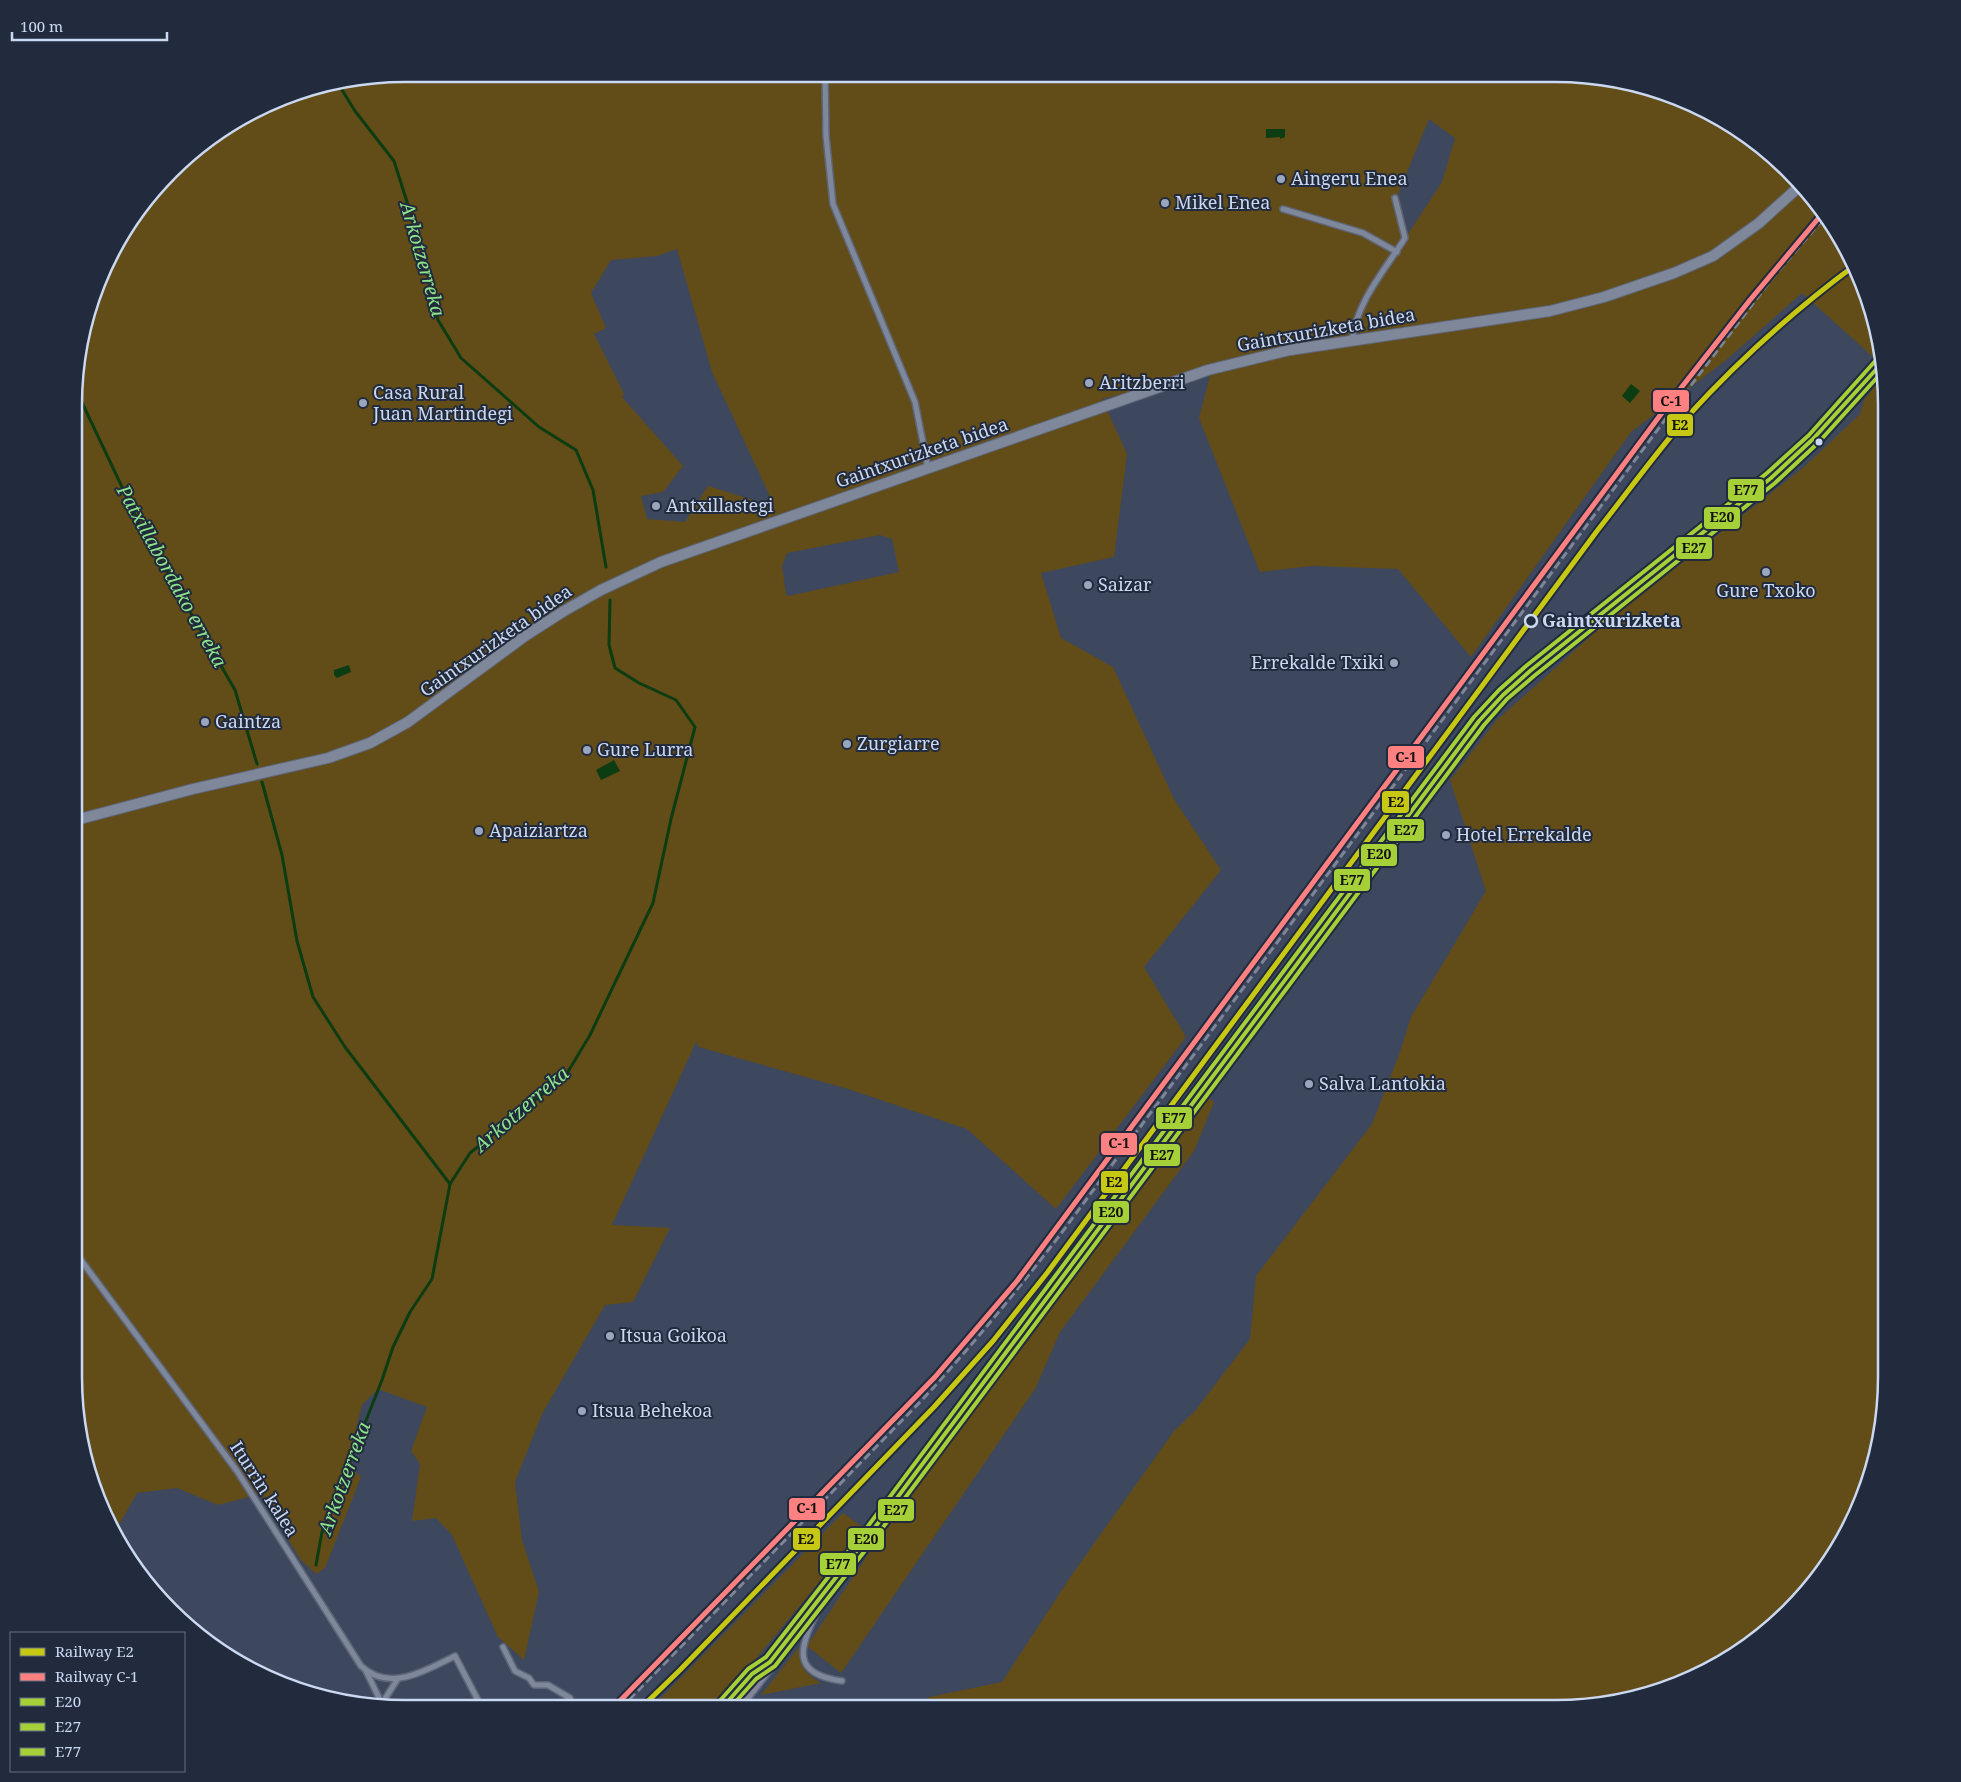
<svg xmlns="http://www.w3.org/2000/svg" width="1961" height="1782" font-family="'Noto Serif',serif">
	<rect width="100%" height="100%" fill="#3d485e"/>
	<g fill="#624c18" fill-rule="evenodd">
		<path d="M406,74h1171l64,11 61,23 56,35 43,40 -2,4 5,6 3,-2 55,88 21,88 -21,-20 -60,-54 -77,68 -94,71 -160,225 -73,-88 -86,-3 -52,6 -61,-154 12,-46 -109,27 25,55 -13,103 -73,16 20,65 52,29 61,132 47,71 -77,97 42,70 -130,172 -89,-80 -119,-40 -149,-42 -3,-5 -84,183 58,3 -37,74 -28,3 -63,109 -27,68 7,58 17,52 -15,68 -26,-23 -46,-102 -16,-17 -24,3 8,-57 -9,-13 16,-44 -49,-18 -16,16 -15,58 14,14 -36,91 -9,6 -15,-14 -41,-66 -42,11 -41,-17 -40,5 -21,37 -17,-27 -25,-105 3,-1036 14,-63 27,-59 69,-84 53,-38 59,-27zM1429,119l26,19 -13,44 -34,52 -10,-40zM677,249l35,123 63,135 -67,-21 -23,36 -38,-3 -6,-23 22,-4 20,-26 -61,-69 2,-3 -30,-60 12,-6 -15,-35 20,-33 46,-4zM880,535l12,4 7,33 -111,24 -2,-2 -4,-28 5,-13z"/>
		<path d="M1884,374l3,10v992l-6,65 -19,62 -31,58 -57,65 -92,57 -105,25h-658l10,-11 73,-15 69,-106 103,-145 21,-20 55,-72 6,-63 116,-152 28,-72 11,-35 75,-126 -36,-111 46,-59 107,-96 201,-158 56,-53 4,-14z"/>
		<path d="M1208,1098l6,4 -20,49 -134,181 -25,57 -194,284 -34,-27 120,-180z"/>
		<path d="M843,1513l21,15 -149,180h-64z"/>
		<path d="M799,1647c-1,18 6,27 22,36l-60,12z"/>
	</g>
	<g fill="#0c3c11">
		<path d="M1266,129h19v8l-5,2v-2l-14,1z"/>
		<path d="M1631,384l9,7 -10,12 -8,-7z"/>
		<path d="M349,665l2,7 -14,6 -3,-3v-5z"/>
		<path d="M614,760l6,11 -19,9 -5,-10z"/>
	</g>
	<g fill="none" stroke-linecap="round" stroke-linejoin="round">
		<g stroke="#0c3c11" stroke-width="3">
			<path d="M339,85l16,26 39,50 28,88 16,71 23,38 78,69 37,23 17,40 13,77"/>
			<path d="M77,392l64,135 94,163 22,74"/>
			<path d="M262,782l20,73 15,86 16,56 32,50 105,137"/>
			<path d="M316,1565l6,-33 60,-152 11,-33 17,-35 22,-33 18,-95 20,-31 96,-78 24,-40 63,-132 18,-84 24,-92 -19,-27 -37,-17 -24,-15 -6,-23 1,-45"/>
		</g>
		<g stroke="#5d6679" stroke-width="8">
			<g id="street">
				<path d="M825,74l1,62 7,68 82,198 13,66"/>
				<path d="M1283,209l80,24 34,19"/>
				<path d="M1352,340c5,-39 33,-70 53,-102l-10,-40"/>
				<path d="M75,1252l162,219 124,195c29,27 65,4 94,-10l27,52"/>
				<path d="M817,1612c-18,37 -26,62 25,69"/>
				<path d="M503,1647l12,24 14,7 5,7h14l22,13 1,10"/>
				<path d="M366,1671l16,33"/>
				<path d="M381,1705l16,-25"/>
			</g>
		</g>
		<g stroke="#5d6679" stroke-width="12">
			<path id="secondary" d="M76,820l117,-31 135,-31 42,-15 38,-21 117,-86 39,-25 37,-21 60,-28 547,-192 82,-20 260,-39 54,-14 70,-24 39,-17 46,-33 43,-39"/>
		</g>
		<g stroke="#5d6679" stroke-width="18">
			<path id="primary" d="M734,1708l139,-178 606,-809 24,-26 27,-24 241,-193 42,-39 69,-76"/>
		</g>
		<use href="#street" stroke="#7e889a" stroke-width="5"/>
		<use href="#secondary" stroke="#7e889a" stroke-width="10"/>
		<use href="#primary" stroke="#83869a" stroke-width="15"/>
		<path stroke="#7d8596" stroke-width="3" stroke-dasharray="8 4" stroke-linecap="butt" d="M621,1708l301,-308c49,-53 94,-108 138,-165l616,-830 95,-125 53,-62"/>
		<g stroke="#212b3d" stroke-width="8">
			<path id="bus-1" d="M722,1708l30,-34 18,-12 103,-132 606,-809 24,-26 27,-24 241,-193 42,-39 69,-76"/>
		</g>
		<g stroke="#212b3d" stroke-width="8">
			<path id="bus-2" d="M730,1708l26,-29 19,-13 103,-132 606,-809 23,-26 27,-23 241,-193 43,-40 65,-72"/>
		</g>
		<g stroke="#212b3d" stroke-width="8">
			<path id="bus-3" d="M717,1704l31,-35 18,-12 102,-131 606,-809 25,-27 27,-24 241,-193 42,-38 68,-76"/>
		</g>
		<use href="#bus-1" stroke="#a5d037" stroke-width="4"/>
		<use href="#bus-2" stroke="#a5d037" stroke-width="4"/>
		<use href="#bus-3" stroke="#a5d037" stroke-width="4"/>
		<g stroke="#212b3d" stroke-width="9">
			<path id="rail-1" d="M641,1708l39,-38 254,-263 59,-66 54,-68 550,-742c30,-38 58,-77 90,-114 51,-56 106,-106 167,-151"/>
		</g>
		<g stroke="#212b3d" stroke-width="9">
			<path id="rail-2" d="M613,1708l322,-331 82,-96 653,-879 80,-102 72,-86"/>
		</g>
		<use href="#rail-1" stroke="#c6c813" stroke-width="5"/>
		<use href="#rail-2" stroke="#ff8080" stroke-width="5"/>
	</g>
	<g fill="#99a6be" stroke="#212b3d" stroke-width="2">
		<circle cx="1281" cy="179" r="5"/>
		<circle cx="1165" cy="203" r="5"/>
		<circle cx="1089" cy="383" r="5"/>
		<circle cx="363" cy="403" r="5"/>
		<circle cx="656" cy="506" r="5"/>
		<circle cx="1766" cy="572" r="5"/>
		<circle cx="1088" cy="585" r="5"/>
		<circle cx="1394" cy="663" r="5"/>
		<circle cx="205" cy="722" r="5"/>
		<circle cx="847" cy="744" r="5"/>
		<circle cx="587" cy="750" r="5"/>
		<circle cx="479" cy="831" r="5"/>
		<circle cx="1446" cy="835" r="5"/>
		<circle cx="1309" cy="1084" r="5"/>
		<circle cx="610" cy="1336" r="5"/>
		<circle cx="582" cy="1411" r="5"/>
	</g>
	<circle fill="#cbd8f1" stroke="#212b3d" stroke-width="2" cx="1819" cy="442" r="4.5"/>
	<circle fill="#212b3d" stroke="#cbd8f1" stroke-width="2.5" cx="1531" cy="621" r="6"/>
	<g text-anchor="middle" stroke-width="4" stroke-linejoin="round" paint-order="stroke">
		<g font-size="18" fill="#cbd8f1" stroke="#212b3d" text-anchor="start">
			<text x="1291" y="185">Aingeru Enea</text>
			<text x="1175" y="209">Mikel Enea</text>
			<text x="1099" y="389">Aritzberri</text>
			<text x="373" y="399">Casa Rural<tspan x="373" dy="21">Juan Martindegi</tspan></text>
			<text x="666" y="512">Antxillastegi</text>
			<text x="1098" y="591">Saizar</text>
			<text x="1766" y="597" text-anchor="middle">Gure Txoko</text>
			<text x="1384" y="669" text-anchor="end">Errekalde Txiki</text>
			<text x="215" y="728">Gaintza</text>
			<text x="857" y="750">Zurgiarre</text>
			<text x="597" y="756">Gure Lurra</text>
			<text x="489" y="837">Apaiziartza</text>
			<text x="1456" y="841">Hotel Errekalde</text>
			<text x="1319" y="1090">Salva Lantokia</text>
			<text x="620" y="1342">Itsua Goikoa</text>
			<text x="592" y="1417">Itsua Behekoa</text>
		</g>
		<g font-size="18" fill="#cbd8f1" stroke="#212b3d">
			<text transform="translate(1326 330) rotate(-10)" y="6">Gaintxurizketa bidea</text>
			<text transform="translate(922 453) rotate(-19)" y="6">Gaintxurizketa bidea</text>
			<text transform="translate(496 641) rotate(-35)" y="6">Gaintxurizketa bidea</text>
			<text transform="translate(264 1489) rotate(57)" y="6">Iturrin kalea</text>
		</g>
		<g font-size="18" font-weight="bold" fill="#cbd8f1" stroke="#212b3d" text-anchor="start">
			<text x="1542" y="627">Gaintxurizketa</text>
		</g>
		<g font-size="19" font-style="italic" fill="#8ee48a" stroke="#212b3d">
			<text transform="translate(423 259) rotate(74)" y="7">Arkotzerreka</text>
			<text transform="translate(172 576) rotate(61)" y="7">Patxillabordako erreka</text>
			<text transform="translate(521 1109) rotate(-41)" y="7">Arkotzerreka</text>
			<text transform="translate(344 1478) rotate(-70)" y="7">Arkotzerreka</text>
		</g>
	</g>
	<path d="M0 0H1961V1782H0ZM405 82H1555A323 323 0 0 1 1878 405V1377A323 323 0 0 1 1555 1700H405A323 323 0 0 1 82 1377V405A323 323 0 0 1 405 82Z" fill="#212b3d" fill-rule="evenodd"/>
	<path fill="none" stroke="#cbd8f1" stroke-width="2.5" d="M405 82H1555A323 323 0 0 1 1878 405V1377A323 323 0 0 1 1555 1700H405A323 323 0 0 1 82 1377V405A323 323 0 0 1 405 82Z"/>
	<g stroke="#212b3d" stroke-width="2">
		<rect x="1652" y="389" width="38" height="24" rx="5" fill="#ff8080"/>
		<rect x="1666" y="413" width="28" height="24" rx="5" fill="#c6c813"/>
		<rect x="1727" y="478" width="38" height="24" rx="5" fill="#a5d037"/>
		<rect x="1703" y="506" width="38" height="24" rx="5" fill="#a5d037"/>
		<rect x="1675" y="536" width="38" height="24" rx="5" fill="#a5d037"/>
		<rect x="1387" y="745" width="38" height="24" rx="5" fill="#ff8080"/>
		<rect x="1381" y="790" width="29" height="24" rx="5" fill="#c6c813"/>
		<rect x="1386" y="818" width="39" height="24" rx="5" fill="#a5d037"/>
		<rect x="1360" y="843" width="38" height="24" rx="5" fill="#a5d037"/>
		<rect x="1333" y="868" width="38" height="24" rx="5" fill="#a5d037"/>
		<rect x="1155" y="1106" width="38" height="24" rx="5" fill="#a5d037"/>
		<rect x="1100" y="1132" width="38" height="24" rx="5" fill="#ff8080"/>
		<rect x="1143" y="1143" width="38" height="24" rx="5" fill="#a5d037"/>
		<rect x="1100" y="1170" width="29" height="24" rx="5" fill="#c6c813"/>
		<rect x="1092" y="1200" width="38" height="24" rx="5" fill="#a5d037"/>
		<rect x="788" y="1497" width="38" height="24" rx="5" fill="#ff8080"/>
		<rect x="877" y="1498" width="38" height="24" rx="5" fill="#a5d037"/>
		<rect x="847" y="1527" width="38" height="24" rx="5" fill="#a5d037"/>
		<rect x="792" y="1527" width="29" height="24" rx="5" fill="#c6c813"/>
		<rect x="819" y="1552" width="38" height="24" rx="5" fill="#a5d037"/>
	</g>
	<g font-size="14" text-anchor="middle" font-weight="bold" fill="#111">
		<text x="1671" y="406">C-1</text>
		<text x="1680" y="430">E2</text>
		<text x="1746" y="495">E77</text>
		<text x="1722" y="522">E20</text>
		<text x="1694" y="553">E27</text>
		<text x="1406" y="762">C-1</text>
		<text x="1396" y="807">E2</text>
		<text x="1406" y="835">E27</text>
		<text x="1379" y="859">E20</text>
		<text x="1352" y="885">E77</text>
		<text x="1174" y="1123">E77</text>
		<text x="1119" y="1148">C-1</text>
		<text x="1162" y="1160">E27</text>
		<text x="1114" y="1187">E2</text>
		<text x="1111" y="1217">E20</text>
		<text x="807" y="1513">C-1</text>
		<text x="896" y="1515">E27</text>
		<text x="866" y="1544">E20</text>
		<text x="806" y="1544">E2</text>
		<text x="838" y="1569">E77</text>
	</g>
	<rect x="10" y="1632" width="175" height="140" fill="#212b3d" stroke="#657085"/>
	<rect x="20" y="1648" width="25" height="8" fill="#c6c813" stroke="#657085"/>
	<text x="55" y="1657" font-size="15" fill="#cbd8f1">Railway E2</text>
	<rect x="20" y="1673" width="25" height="8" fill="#ff8080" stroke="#657085"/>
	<text x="55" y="1682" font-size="15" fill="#cbd8f1">Railway C-1</text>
	<rect x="20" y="1698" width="25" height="8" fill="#a5d037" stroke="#657085"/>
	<text x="55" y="1707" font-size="15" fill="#cbd8f1">E20</text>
	<rect x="20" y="1723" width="25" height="8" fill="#a5d037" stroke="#657085"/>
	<text x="55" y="1732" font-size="15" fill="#cbd8f1">E27</text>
	<rect x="20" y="1748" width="25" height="8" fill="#a5d037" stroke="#657085"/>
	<text x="55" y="1757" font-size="15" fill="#cbd8f1">E77</text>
	<path d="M12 32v8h155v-8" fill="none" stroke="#cbd8f1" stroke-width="2.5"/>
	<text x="20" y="32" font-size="15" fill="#cbd8f1" stroke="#212b3d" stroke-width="4" paint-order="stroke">100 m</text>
</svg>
